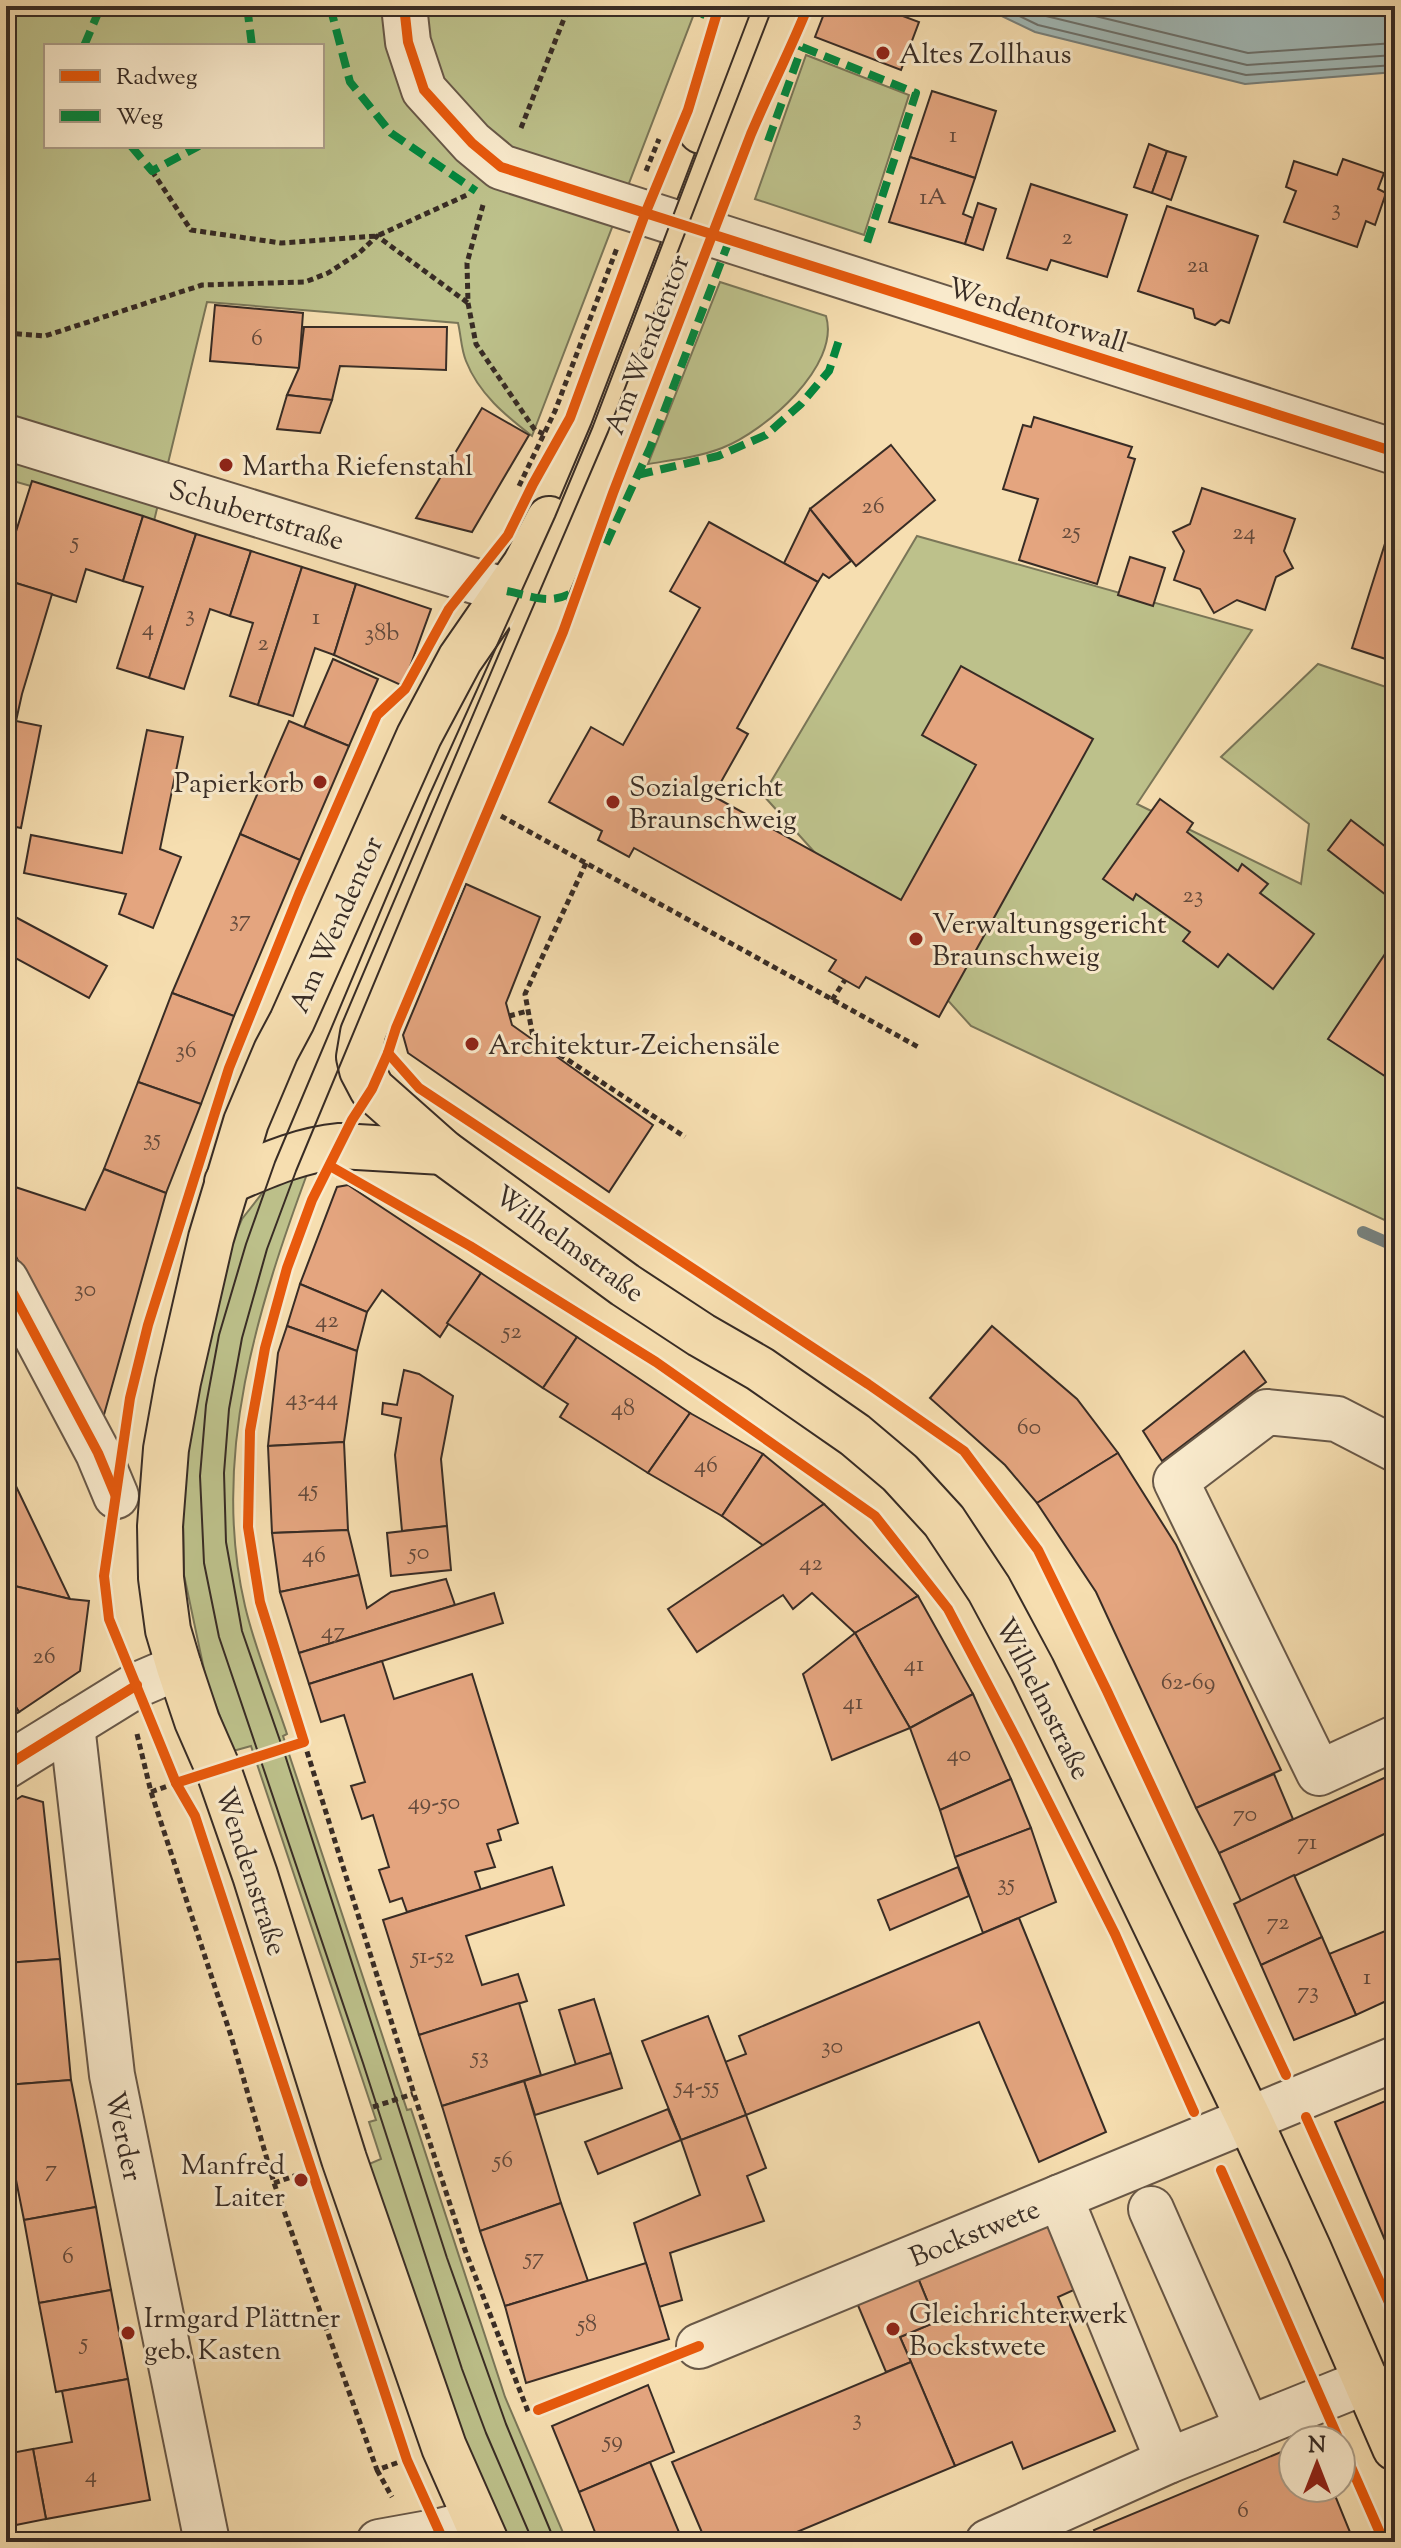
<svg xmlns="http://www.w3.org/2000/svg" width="1401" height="2548" font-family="'Sorts Mill Goudy',serif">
	<rect width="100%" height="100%" fill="#f6deb0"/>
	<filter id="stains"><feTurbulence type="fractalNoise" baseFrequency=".0025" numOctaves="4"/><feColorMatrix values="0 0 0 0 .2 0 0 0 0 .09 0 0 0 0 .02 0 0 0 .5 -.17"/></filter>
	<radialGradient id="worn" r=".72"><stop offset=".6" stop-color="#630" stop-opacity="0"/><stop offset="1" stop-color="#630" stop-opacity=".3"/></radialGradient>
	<g fill="#bdc18b" stroke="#7a7658" stroke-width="2" fill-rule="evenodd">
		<path d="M6,6h691l-165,430c-27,-21 -53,-42 -66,-75 -5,-12 -5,-26 -8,-38l-251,-21 -53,219 -148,-42zM46,46h276v100h-276z"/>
		<path d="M806,55l103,40 -45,140 -109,-36z"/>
		<path d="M720,282l106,34c15,50 -62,116 -104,132 -23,9 -50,12 -74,16z"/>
		<path d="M917,536l335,94 -115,174 164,80 8,-60 -88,-67 97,-93 77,26v535l-424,-199 -208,-231z"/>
		<path d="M310,1166c-52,140 -100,291 -65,440 10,43 28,86 42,128l-4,2 124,374 4,-1 94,288 62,145h-59l-65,-149 -74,-229 12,-5 -12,-37 7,-2 -125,-374 -18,5 -27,-72 -22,-104 -1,-61 3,-49 14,-103 27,-108 15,-35 25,-32z"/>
	</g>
	<path fill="#a1b9b7" stroke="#77817d" stroke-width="2" d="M981,6h414v66l-150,12 -210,-52z"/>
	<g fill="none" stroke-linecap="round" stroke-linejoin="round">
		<g stroke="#6c726e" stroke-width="2">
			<path d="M999,6l39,19 208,50 149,-10"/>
			<path d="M1022,6l20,9 205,50 148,-10"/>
			<path d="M1054,6l194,47 147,-10"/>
		</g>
		<path stroke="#77817d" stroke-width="12" d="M1363,1232l32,14"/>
	</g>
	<g fill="#e4a57f" stroke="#382c25" stroke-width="2">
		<path d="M827,6h49l43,16 -18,48 -86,-33z"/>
		<path d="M932,91l64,20 -21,67 -65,-21z"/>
		<path d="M1149,144l18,7 -15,42 -18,-6z"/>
		<path d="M1167,151l19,6 -15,43 -19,-7z"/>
		<path d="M910,157l65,21 -12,36 10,4 -8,26 -76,-22z"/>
		<path d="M1343,159l41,14 -6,16 8,4 -11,32 -9,-4 -9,26 -73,-25 12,-31 -10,-4 8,-26 43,14z"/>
		<path d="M1031,184l96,31 -20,62 -56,-17 -4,10 -40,-12z"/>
		<path d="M978,203l18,6 -13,41 -18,-6z"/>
		<path d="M1167,206l91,30 -29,87 -8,-3 -6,5 -20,-7 -2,-9 -55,-18z"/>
		<path d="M215,305l88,8 -4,55 -89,-7z"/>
		<path d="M304,327h143l-1,43 -106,-4 -8,34 -45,-5 12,-27z"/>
		<path d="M287,395l45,5 -12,33 -43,-4z"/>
		<path d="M482,408l47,27 -57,97 -56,-14z"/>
		<path d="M1034,417l98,30 -4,10 7,2 -38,125 -78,-24 19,-61 -35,-10 20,-64 8,2z"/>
		<path d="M891,445l44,55 -79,66 -46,-57z"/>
		<path d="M32,481l111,35 -20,65 -37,-12 -10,33 -70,-22v-17z"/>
		<path d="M1202,488l93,31 -11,32 9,17 -17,9 -11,33 -28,-10 -23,13 -14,-24 -26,-9 10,-29 -11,-19 17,-8z"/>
		<path d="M810,509l41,52 -22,17 -6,-4 -5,8 -34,-19z"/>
		<path d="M143,516l53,18 -47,144 -32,-10 26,-81 -20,-6z"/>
		<path d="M709,522l109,60 -81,146 11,6 -35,62 188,104 75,-135 -54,-30 39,-69 132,73 -154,278 -73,-40 -7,11 -30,-17 7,-11 -202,-112 -5,9 -31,-17 4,-9 -53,-29 42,-75 32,18 77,-137 -30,-17z"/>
		<path d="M196,534l55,17 -21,65 -20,-7 -26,80 -35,-11z"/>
		<path d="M1388,534l7,3v125l-43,-14z"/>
		<path d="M251,551l51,16 -44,138 -28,-9 23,-73 -23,-7z"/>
		<path d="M1130,557l35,11 -12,38 -35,-11z"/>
		<path d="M302,567l54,17 -22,71 -19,-7 -22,68 -35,-11z"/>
		<path d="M6,580l46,14 -30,100 -6,27 25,5 -20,102 -15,-3z"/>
		<path d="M356,584l75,25 -28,77 -69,-31z"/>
		<path d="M333,659l45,20 -29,67 -45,-19z"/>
		<path d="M289,721l60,25 -49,114 -60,-26z"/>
		<path d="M147,730l36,7 -23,112 21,8 -28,71 -34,-14 7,-20 -102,-21 7,-38 91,18z"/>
		<path d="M1160,799l33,24 -6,9 51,39 4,-7 26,20 -8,9 54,41 -41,55 -45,-35 -10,13 -35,-26 7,-9 -54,-38 -3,6 -30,-21z"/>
		<path d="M1351,820l44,34v48l-67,-52z"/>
		<path d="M240,834l60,26 -66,156 -62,-23z"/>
		<path d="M466,884l74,33 -34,86 6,22 141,100 -44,67 -201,-139 -5,-18z"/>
		<path d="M6,912l101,54 -18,32 -83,-45z"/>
		<path d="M1395,939v143h-1l-66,-43z"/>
		<path d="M172,993l62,23 -33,88 -63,-22z"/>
		<path d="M138,1082l63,22 -35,89 -62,-24z"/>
		<path d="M104,1169l62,24 -66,236 -94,-193v-52l79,26z"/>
		<path d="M348,1185l133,88 -41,64 -58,-47 -15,22 -67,-28 37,-97z"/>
		<path d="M481,1273l96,64 -34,51 -96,-65z"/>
		<path d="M300,1284l67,28 -10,39 -70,-25z"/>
		<path d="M287,1326l70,25 -13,91 -76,4 10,-93z"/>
		<path d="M992,1326l85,73 41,54 -81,50 -32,-38 -75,-67z"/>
		<path d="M577,1337l113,76 -42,60 -88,-56 8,-13 -25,-16z"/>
		<path d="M1244,1351l22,31 -104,79 -19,-30z"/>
		<path d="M404,1370l15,4 34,22 -12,63 6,67 -45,5 -7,-76 6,-37 -19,-4 1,-11 14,2z"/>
		<path d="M690,1413l73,41 -41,62 -74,-43z"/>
		<path d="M344,1442l4,88 -76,3 -4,-87z"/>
		<path d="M1118,1453l58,92 105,225 -85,38 -100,-216 -59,-89z"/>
		<path d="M763,1454l61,50 -60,42 -42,-30z"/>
		<path d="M13,1480l57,119 -64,-15v-101z"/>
		<path d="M824,1504l94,92 -63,37 -43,-40 -19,16 -10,-14 -86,57 -29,-43z"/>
		<path d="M447,1526l4,44 -60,6 -4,-43z"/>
		<path d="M348,1530l11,45 -79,17 -8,-59z"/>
		<path d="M359,1575l8,33 24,-16 55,-13 9,26 -156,48 -19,-61z"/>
		<path d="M6,1584l64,15 19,2 -9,70 -61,41 -13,-21 2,-72 -2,-1z"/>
		<path d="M494,1593l9,30 -194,61 -10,-31z"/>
		<path d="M918,1596l55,98 -63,34 -55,-95z"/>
		<path d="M855,1633l55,95 -78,32 -29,-86z"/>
		<path d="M382,1661l12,38 78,-25 46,149 -20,7 3,10 -14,4 8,23 -20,5 6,18 -74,22 -5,-14 -12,4 -11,-32 10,-3 -16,-52 -11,4 -11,-33 14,-4 -21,-67 -23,7 -12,-38z"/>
		<path d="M6,1691l13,21 -13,7z"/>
		<path d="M973,1694l38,85 -71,31 -30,-82z"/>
		<path d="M1395,1773v56l-154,72 -22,-48z"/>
		<path d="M1274,1774l19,45 -74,34 -23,-45z"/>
		<path d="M1011,1779l20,49 -76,29 -15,-47z"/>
		<path d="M22,1796l21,6 17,157 -54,4v-157z"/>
		<path d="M1031,1828l25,74 -73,31 -28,-76z"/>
		<path d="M552,1867l12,38 -98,31 16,49 36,-11 9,27 -108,34 -36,-115z"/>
		<path d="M958,1867l11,29 -79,34 -12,-30z"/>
		<path d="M1294,1875l28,62 -61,28 -27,-61z"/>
		<path d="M1019,1918l87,214 -67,30 -60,-140 -233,93 -21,-53 21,-8 -7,-18z"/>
		<path d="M1395,1927v70l-39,18 -27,-61z"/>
		<path d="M1322,1937l34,78 -62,25 -33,-75z"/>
		<path d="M60,1959l11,121 -65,5v-122z"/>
		<path d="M594,1999l17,54 -35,12 -17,-55z"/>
		<path d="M519,2003l22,72 -99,31 -23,-71z"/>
		<path d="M708,2016l38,99 -65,25 -39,-99z"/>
		<path d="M611,2053l11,35 -87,27 -11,-34z"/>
		<path d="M71,2080l25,127 -72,13 -18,-90v-45z"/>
		<path d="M524,2081l37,122 -81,28 -38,-125z"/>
		<path d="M1395,2097v167l-60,-142z"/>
		<path d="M668,2109l13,31 -83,34 -13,-32z"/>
		<path d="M746,2115l20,53 -19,8 17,45 -94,32 12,47 -23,7 -25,-84 66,-28 -19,-55z"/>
		<path d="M561,2203l27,78 -83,25 -25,-75z"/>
		<path d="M96,2207l15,83 -72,13 -15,-83z"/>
		<path d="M1048,2224l28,65 -18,8 57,134 -92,38 -11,-27 -57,24 -55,-129 36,-15 -18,-44z"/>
		<path d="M646,2263l23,76 -143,44 -21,-77z"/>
		<path d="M918,2278l18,44 -36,15 11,25 -25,10 -29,-69z"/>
		<path d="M111,2290l17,89 -72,13 -17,-89z"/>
		<path d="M911,2362l44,104 -182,76h-67l-34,-80z"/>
		<path d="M128,2379l22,121 -104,19 -13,-70 39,-7 -10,-51z"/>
		<path d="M648,2385l26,67 -95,40 -27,-66z"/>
		<path d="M1293,2447v41h39l22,54h-255l-5,-12z"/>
		<path d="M33,2449l13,70 -40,8v-73z"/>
		<path d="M650,2462l33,80h-84l-20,-50z"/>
	</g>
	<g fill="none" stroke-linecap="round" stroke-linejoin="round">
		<g stroke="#685848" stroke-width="48">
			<g id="minor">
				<path d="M404,6l4,36 16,48 48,53 29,24 894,285"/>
				<path d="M6,437l501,154c12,8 18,15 23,28"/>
				<path d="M6,1280l92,173 18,43"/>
				<path d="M1395,1449l-58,-30 -70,-7 -91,69 143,292 76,-35"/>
				<path d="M72,1725l40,350 95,467"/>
				<path d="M6,1766l131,-81 42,-18"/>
				<path d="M1060,2197l108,264"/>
				<path d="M1151,2209l97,220"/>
				<path d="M699,2346l696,-287"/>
				<path d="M379,2542l61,-11 36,-9"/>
				<path d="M988,2542l180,-81 199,-80"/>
			</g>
		</g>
		<g stroke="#382c25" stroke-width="48">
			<g id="major">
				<path d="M783,6l-26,63 -27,57 -118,308 -65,153 -7,29 -177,417 -4,24 3,13 10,19 71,63 182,133 76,50 59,34 95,66 45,38 44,48 45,68 43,80 218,452 59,129 86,198"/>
				<path d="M701,131l42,-125"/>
				<path d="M227,1182c38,-16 72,-32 113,-36l103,6"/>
				<path d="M486,2542l-42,-95 -100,-288 -89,-284 -37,-106 -21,-48 -18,-54 -11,-37 -7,-52 -1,-52 6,-77 12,-67 33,-144 35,-116 30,-71 16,-30 127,-285 41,-77 65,-94 24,-46"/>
			</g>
		</g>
		<g stroke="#382c25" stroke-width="5" stroke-dasharray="6 4" stroke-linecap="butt">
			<path d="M521,128l48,-122"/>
			<path d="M152,171l39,59 90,13 96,-7 92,-42"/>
			<path d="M646,171l13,-32"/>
			<path d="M483,205l-16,58 1,40 8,41 59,86 9,4"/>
			<path d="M6,333l39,3 157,-51 103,-3 23,-9 31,-20 18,-17 91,67"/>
			<path d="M519,486l36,-75 62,-163"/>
			<path d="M501,816l419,232"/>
			<path d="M586,863l-61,131 8,43 152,100"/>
			<path d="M832,1000l13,-20"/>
			<path d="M509,1016l19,-5"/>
			<path d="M137,1734l14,58 80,244 43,147 103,287 25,-9"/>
			<path d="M304,1742l110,352 51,156 64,164"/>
			<path d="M151,1792l25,-9"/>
			<path d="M373,2107l40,-13"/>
			<path d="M274,2183l29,-10"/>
			<path d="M377,2470l15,27"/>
		</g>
		<use href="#minor" stroke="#f9eacc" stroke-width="44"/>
		<use href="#major" stroke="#f6deb0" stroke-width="44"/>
		<g stroke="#382c25" stroke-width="2">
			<path d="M533,2542l-47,-109 -24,-64 -99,-306 -144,-426 -15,-74 -4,-87 6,-71 13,-70 27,-91 29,-82 154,-366 126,-279 38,-91 160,-420"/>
			<path d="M555,2542l-49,-118 -59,-166 -162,-503 -43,-124 -16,-89 -2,-69 5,-64 13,-71 25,-89 29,-78 153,-368 159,-371 165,-426"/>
		</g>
		<g stroke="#00873e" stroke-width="8" stroke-dasharray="16 8" stroke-linecap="butt">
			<path d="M247,6l5,40"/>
			<path d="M330,6l20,76 41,51 85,58"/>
			<path d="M679,6l26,9"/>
			<path d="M84,46l17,-40"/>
			<path d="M802,47l114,46 -49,150"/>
			<path d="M768,141l34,-94"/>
			<path d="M131,146l21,25 47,-25"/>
			<path d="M637,475l81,-19 48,-21 35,-31 28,-33 11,-34"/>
			<path d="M606,544l44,-96 79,-207"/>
			<path d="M507,591c29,6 46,16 72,-3"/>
		</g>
		<g stroke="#f9eacc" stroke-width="15">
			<g id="cycleway">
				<path d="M404,6l4,36 16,48 48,53 29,24 894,285"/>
				<path d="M388,1053l31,35 449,296 96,67 74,99 69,141 179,384"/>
				<path d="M330,1166l140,80 186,116 219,154 73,93 70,133 97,192 79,178"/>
				<path d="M6,1280l92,173 17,41"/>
				<path d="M6,1766l131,-81"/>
				<path d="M176,1783l128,-41 -44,-140 -12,-75 2,-96 15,-83 22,-80 25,-68 40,-80 20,-31 16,-36 8,-25 167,-396 50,-139 138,-359c18,-43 40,-85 57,-128"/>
				<path d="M1306,2117l89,199"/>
				<path d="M1221,2170l118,270"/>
				<path d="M538,2410l161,-64"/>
				<path d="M1341,2444l43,98"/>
				<path d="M444,2542l-37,-82 -212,-644 -19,-33 -67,-164 -5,-43 26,-178 18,-73 81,-257 70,-174 78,-179 28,-26 44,-80 59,-74 25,-51 37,-66 75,-204 43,-104 31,-104"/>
			</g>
		</g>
		<use href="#cycleway" stroke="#e8590c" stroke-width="10"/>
	</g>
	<g fill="#8f2418" stroke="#f9eacc" stroke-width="3">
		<circle cx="883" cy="53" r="8"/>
		<circle cx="226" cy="465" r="8"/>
		<circle cx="320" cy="782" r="8"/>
		<circle cx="613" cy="802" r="8"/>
		<circle cx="916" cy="939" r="8"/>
		<circle cx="472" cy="1044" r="8"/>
		<circle cx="301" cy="2180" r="8"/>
		<circle cx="893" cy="2329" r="8"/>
		<circle cx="128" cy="2333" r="8"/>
	</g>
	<g text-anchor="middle" stroke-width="6" stroke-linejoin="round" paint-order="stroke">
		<g font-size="24" fill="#634a3c">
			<text x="953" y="142">1</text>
			<text x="933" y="204">1A</text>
			<text x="1336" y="215">3</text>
			<text x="1067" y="244">2</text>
			<text x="1198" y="272">2a</text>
			<text x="257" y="345">6</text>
			<text x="873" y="513">26</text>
			<text x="1071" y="538">25</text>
			<text x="1244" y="539">24</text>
			<text x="75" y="548">5</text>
			<text x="190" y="621">3</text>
			<text x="316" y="624">1</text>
			<text x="148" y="635">4</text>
			<text x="382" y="640">38b</text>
			<text x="263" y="650">2</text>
			<text x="1193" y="902">23</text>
			<text x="240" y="926">37</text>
			<text x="186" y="1057">36</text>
			<text x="152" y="1145">35</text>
			<text x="85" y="1296">30</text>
			<text x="327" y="1327">42</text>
			<text x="512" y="1338">52</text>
			<text x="312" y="1405">43-44</text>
			<text x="623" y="1415">48</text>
			<text x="1029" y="1434">60</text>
			<text x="706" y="1472">46</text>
			<text x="308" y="1496">45</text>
			<text x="419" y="1559">50</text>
			<text x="314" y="1562">46</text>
			<text x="811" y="1570">42</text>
			<text x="333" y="1638">47</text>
			<text x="44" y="1663">26</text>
			<text x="914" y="1671">41</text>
			<text x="1188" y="1689">62-69</text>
			<text x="853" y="1709">41</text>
			<text x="959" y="1761">40</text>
			<text x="434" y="1809">49-50</text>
			<text x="1245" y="1821">70</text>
			<text x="1307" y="1849">71</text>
			<text x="1006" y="1890">35</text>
			<text x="1278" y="1929">72</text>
			<text x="433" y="1963">51-52</text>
			<text x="1367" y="1984">1</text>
			<text x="1308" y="1998">73</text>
			<text x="832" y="2053">30</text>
			<text x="480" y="2063">53</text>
			<text x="697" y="2093">54-55</text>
			<text x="503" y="2167">56</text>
			<text x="51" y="2176">7</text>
			<text x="68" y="2263">6</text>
			<text x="534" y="2264">57</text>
			<text x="587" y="2331">58</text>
			<text x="84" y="2349">5</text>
			<text x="857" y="2425">3</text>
			<text x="613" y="2447">59</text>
			<text x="91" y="2482">4</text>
			<text x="1243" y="2517">6</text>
		</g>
		<g font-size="28" fill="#382c25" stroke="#f9eacc" text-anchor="start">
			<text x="899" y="63">Altes Zollhaus</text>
			<text x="242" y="475">Martha Riefenstahl</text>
			<text x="304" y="792" text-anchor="end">Papierkorb</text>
			<text x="629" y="796">Sozialgericht<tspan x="629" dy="32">Braunschweig</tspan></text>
			<text x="932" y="933">Verwaltungsgericht<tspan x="932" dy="32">Braunschweig</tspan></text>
			<text x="488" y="1054">Architektur-Zeichensäle</text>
			<text x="285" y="2174" text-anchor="end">Manfred<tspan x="285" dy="32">Laiter</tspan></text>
			<text x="909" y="2323">Gleichrichterwerk<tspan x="909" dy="32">Bockstwete</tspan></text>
			<text x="144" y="2327">Irmgard Plättner<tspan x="144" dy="32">geb. Kasten</tspan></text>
		</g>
		<g font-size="28" fill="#382c25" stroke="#f9eacc">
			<text transform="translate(1038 314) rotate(18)" y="10">Wendentorwall</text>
			<text transform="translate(646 344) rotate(-69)" y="10">Am Wendentor</text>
			<text transform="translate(257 514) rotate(17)" y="10">Schubertstraße</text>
			<text transform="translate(335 924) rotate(-66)" y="10">Am Wendentor</text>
			<text transform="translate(570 1243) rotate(36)" y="10">Wilhelmstraße</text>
			<text transform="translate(1044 1698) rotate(63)" y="10">Wilhelmstraße</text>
			<text transform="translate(252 1871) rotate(72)" y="10">Wendenstraße</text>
			<text transform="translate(125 2136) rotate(78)" y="10">Werder</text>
			<text transform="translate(974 2232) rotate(-22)" y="10">Bockstwete</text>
		</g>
	</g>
	<rect width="1401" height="2548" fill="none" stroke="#f6deb0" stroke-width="32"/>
	<rect x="8" y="8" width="1385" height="2532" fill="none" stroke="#382c25" stroke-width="4"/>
	<rect x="16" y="16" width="1369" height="2516" fill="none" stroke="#382c25" stroke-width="2"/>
	<rect x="44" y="44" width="280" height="104" fill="#f9eacc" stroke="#ac9e89" stroke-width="2"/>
	<rect x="60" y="70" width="40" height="12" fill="#e8590c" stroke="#ac9e89" stroke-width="2"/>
	<text x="116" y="84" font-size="24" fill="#382c25">Radweg</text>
	<rect x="60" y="110" width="40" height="12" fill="#00873e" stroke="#ac9e89" stroke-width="2"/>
	<text x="116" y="124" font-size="24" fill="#382c25">Weg</text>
	<g transform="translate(1317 2464)"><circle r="38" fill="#f9eacc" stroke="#ac9e89" stroke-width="2"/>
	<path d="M0-6L14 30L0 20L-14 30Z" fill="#8f2418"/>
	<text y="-12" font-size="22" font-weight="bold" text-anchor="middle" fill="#382c25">N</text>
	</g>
	<rect width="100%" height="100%" filter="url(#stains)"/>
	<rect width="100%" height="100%" fill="url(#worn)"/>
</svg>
